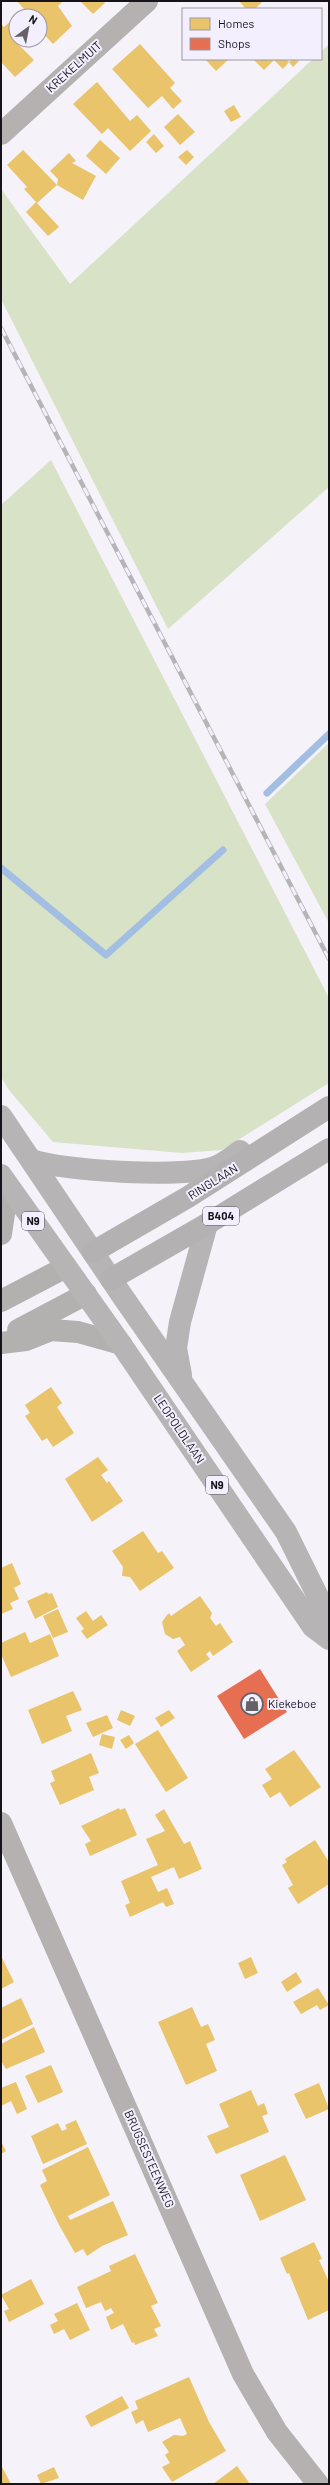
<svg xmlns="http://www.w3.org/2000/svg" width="330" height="2485" font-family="Barlow,sans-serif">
	<rect width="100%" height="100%" fill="#f5f2fa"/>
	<g fill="#d7e2c7">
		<path d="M329,44v443l-161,142 -167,-330v-110l69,95 243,-225h8v-7z"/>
		<path d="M51,460l278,538v85l-107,67 -40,3 -129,-11 -44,-52 -8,-13v-572z"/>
		<path d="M329,743v180l-64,-119z"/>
	</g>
	<g fill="#e9c46a">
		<path d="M17,1h46l-5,5 14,20 -19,18 -13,-14v-14h-10z"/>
		<path d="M80,1h23l2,2 -12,11z"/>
		<path d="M239,1h24l-8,8h-9z"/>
		<path d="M14,18l2,3v19h5l-4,3 17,17 -19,17 -14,-15v-38l3,3z"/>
		<path d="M140,44l35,39 -5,5 12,13 -9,8 -11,-13 -14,12 -36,-39z"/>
		<path d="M205,59h24l-13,12z"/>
		<path d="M253,59h33l3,3 -6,7 -9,-9 -10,10z"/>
		<path d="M293,59l6,2 -6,6 -4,-5z"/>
		<path d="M97,82l33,39 7,-6 14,16 -21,20 -22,-23 -6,6 -29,-30z"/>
		<path d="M234,105l7,12 -10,5 -7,-11z"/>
		<path d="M178,114l17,18 -15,13 -16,-18z"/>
		<path d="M154,134l10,12 -8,7 -10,-11z"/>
		<path d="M100,140l20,18 -14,16 -20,-18z"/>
		<path d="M23,150l34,35 -20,18 22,24 -11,9 -22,-24 10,-10 -12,-13 3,-2 -20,-22z"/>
		<path d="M187,150l7,7 -8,8 -8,-8z"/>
		<path d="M69,153l7,8 -4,2 24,13 -13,24 -26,-15 1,-6 -8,-8z"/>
		<path d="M51,1387l11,16 -5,4 17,26 -21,14 -6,-9 -5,3 -17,-25 5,-3 -5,-8z"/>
		<path d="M98,1457l10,13 -7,5 6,8 2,-2 14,20 -31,21 -27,-43z"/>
		<path d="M143,1531l15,22 4,-2 12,17 -34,23 -10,-14 -8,-1 1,-9 -11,-16z"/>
		<path d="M12,1563l9,21 -7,4 5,11 -9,4 3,6 -12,5v-46z"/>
		<path d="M47,1592l1,2 4,-1 6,14 -23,12 -8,-18z"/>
		<path d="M200,1596l12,17 -2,5 6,8 4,-3 13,19 -20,14 -3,-5 -4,3 4,5 -19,13 -14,-21 8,-6 -5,-8 -7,2 -8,-5 -3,-12 5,-7 2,-2 2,3z"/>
		<path d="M58,1609l10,23 -15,6 -10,-22z"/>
		<path d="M86,1611l7,10 8,-6 7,10 -21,14 -6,-8 3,-2 -8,-11z"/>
		<path d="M25,1632l5,11 20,-9 9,22 -48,21 -10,-23v-11z"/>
		<path d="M73,1691l9,19 -16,6 6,15 -30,13 -14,-34z"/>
		<path d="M121,1710l14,6 -5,10 -13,-6z"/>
		<path d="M169,1710l6,8 -14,9 -6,-9z"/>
		<path d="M107,1715l6,13 -20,9 -7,-14z"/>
		<path d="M158,1730l30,48 -22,14 -31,-48z"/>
		<path d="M102,1734l13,3 -3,12 -13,-4z"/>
		<path d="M129,1735l5,8 -8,6 -6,-9z"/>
		<path d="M294,1750l27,37 -31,20 -10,-15 -10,6 -8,-13 10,-6 -7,-10z"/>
		<path d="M91,1753l8,20 -10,4 5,13 -34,15 -10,-22 5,-2 -4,-10z"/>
		<path d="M119,1808l1,2 5,-2 12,27 -47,21 -5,-12 6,-3 -10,-15z"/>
		<path d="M164,1809l20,35 6,-3 12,28 -23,10 -5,-12 -23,10 7,15 9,-4 7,16 -8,3 -3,-5 -33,15 -5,-12 5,-2 -9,-22 37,-16 -12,-26 19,-8 -10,-16z"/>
		<path d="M315,1840l14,22v22l-31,20 -10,-16 5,-3 -11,-20 5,-3 -2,-3z"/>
		<path d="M1,1956l13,26 -13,7z"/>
		<path d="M251,1957l7,16 -13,6 -7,-16z"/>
		<path d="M296,1972l6,10 -15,10 -6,-10z"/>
		<path d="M318,1988l11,17 -9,5 -3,-5 -16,9 -8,-12z"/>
		<path d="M21,1998l12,26 -32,16v-32z"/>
		<path d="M192,2007l9,20 7,-3 7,16 -9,4 11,27 -31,14 -28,-63z"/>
		<path d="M34,2027l11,25 -39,17 -5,-8v-17z"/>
		<path d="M51,2065l12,27 -25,11 -13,-27z"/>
		<path d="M16,2082l11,27 -10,5 -6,-13 -10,5v-18z"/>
		<path d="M319,2083l10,26 -23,10 -12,-25z"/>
		<path d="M251,2090l7,16 6,-3 4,11 -6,2 7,16 -53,22 -9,-18 22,-9 -10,-23z"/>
		<path d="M76,2120l11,24 -44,20 -12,-28 27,-13 4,8 5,-2 -2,-4z"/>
		<path d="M1,2142l5,9 -5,3z"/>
		<path d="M88,2147l22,48 -42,21 2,4 43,-19 15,34 -26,11 -15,10 -4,-7 -8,4 -16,-28 -19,-40 7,-4 -5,-11z"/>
		<path d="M285,2155l21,45 -46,21 -20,-46z"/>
		<path d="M314,2242l8,17 -3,1 10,22v28l-21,10 -19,-47 -2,1 -7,-16z"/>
		<path d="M135,2254l23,49 -7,3 10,20 -7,3 4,7 -23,9 -1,-3 -2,1 -9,-19 -12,6 -5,-13 8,-4 -3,-5 -6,3 -4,-9 -15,6 -9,-21 34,-16 -2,-5z"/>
		<path d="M31,2279l13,25 -35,18 -5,-11 5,-2 -8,-14z"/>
		<path d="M77,2303l13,27 -20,10 -6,-11 -10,5 -4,-9 8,-4 -4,-7z"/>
		<path d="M189,2377l20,45 17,29 -54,31 -10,-15 8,-4 -5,-8 4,-3 -7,-10 12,-7 9,1 4,-2 -7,-16 -32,14 -5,-12 -7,4 -5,-12 7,-3 -3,-8z"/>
		<path d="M122,2396l7,12 -38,19 -6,-11z"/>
		<path d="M1,2465l10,19h-10z"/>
		<path d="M237,2466l13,18h-37z"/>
		<path d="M54,2467l5,11 -18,6 -4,-9z"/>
	</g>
	<path fill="#e76f51" d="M260,1669l27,43 -43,27 -27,-43z"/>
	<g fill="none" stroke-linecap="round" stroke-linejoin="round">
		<g stroke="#a2bee2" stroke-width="7">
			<path d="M267,793l62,-59"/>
			<path d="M1,868l105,87 117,-105"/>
		</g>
		<g stroke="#b4b1b0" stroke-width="22">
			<path d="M1,134l146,-133"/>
			<path d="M1,1823l242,551 34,58 41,52"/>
		</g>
		<g stroke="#b3b1b0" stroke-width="22">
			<path d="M1,1196l4,11 -4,27"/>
			<path d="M1,1301l65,-34"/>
			<path d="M18,1330l68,-36"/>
			<path d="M1,1343l25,-3 25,-10 27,2 43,12"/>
		</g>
		<g stroke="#b6b4b5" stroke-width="22">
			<path d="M1,1116l120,178 165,238 43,87"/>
			<path d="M32,1160c31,11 157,19 185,6 8,-3 16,-10 23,-15"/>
			<path d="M1,1175l120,169 192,283 16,12"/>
			<path d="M181,1375l-5,-27 4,-26 27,-98"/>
		</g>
		<g stroke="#b4b1b2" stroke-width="22">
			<path d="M93,1252l95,-55 141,-90"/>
			<path d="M111,1279l96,-55 122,-75"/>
		</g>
		<g stroke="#b5b4b7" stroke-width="4.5">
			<path id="rail" d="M1,328l328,631"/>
		</g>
		<use href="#rail" stroke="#f4effe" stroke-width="3" stroke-dasharray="9" stroke-linecap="butt"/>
	</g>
	<defs>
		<g id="shop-ring" transform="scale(1.15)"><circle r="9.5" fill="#f4effe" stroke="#646268" stroke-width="1.5"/><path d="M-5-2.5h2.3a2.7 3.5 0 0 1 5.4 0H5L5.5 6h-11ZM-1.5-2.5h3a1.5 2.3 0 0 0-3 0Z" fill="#646268"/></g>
	</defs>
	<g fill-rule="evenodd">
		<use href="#shop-ring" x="252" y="1704"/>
	</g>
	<g text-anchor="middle" stroke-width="4" stroke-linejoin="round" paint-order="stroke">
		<g fill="#f4effe" stroke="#59565e" stroke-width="1">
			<rect x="203" y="1207" width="36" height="18" rx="3"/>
			<rect x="22" y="1212" width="22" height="18" rx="3"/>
			<rect x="206" y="1476" width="22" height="18" rx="3"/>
		</g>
		<g font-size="11" font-weight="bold" fill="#16141a">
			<text x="221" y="1220">B404</text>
			<text x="33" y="1225">N9</text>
			<text x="217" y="1489">N9</text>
		</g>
		<g font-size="12" fill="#16141a" stroke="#f4effe">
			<text transform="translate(74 67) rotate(-42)" y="4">KREKELMUIT</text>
			<text transform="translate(213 1182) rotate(-32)" y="4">RINGLAAN</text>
			<text transform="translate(179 1429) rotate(56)" y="4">LEOPOLDLAAN</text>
			<text transform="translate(149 2159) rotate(66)" y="4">BRUGSESTEENWEG</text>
		</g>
		<g font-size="12" fill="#16141a" stroke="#f4effe" text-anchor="start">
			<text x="268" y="1708">Kiekeboe</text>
		</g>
	</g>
	<rect width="330" height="2485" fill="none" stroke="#16141a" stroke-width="4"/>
	<rect x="182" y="8" width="140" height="52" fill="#f4effe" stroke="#9b97a3"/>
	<rect x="190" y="18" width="20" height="12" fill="#e9c46a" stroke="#9b97a3"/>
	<text x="218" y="28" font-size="12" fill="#16141a">Homes</text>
	<rect x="190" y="38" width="20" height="12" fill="#e76f51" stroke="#9b97a3"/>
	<text x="218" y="48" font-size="12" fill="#16141a">Shops</text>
	<g transform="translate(28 28) rotate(32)"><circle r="19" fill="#f4effe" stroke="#9b97a3"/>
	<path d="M0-3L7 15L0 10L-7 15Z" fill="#646268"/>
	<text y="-6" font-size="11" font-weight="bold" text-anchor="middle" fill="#16141a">N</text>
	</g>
</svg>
